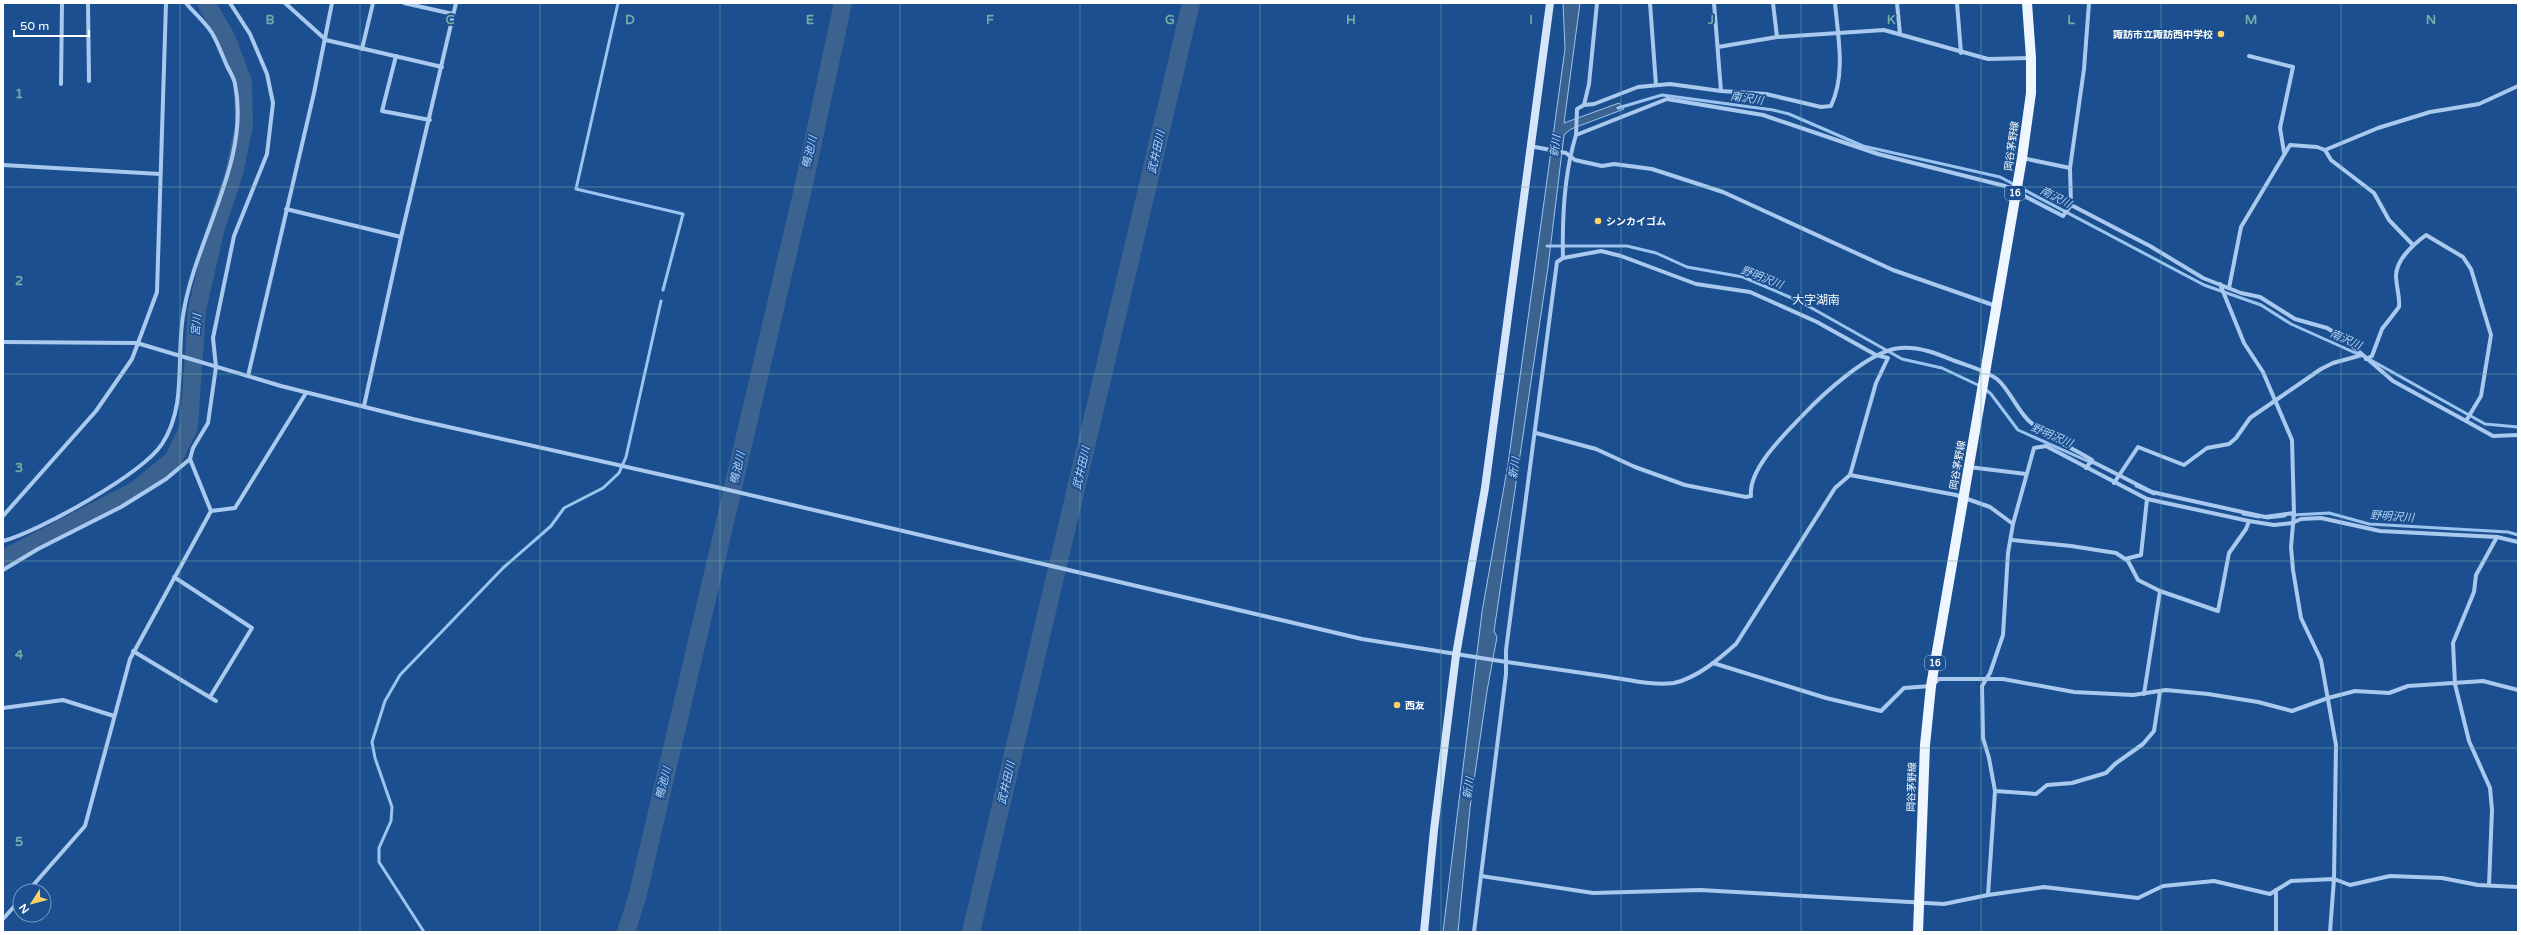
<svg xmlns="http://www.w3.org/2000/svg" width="2521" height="935" font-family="'Varela Round','Noto Sans JP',sans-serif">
	<rect width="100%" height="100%" fill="#1b4f8f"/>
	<path fill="#3c6290" stroke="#9cc4f0" d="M1563,3h17l-16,120 55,-20 5,6 -53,20 -7,6 -16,132 -54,364 3,6 -10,54 -17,117 -12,124h-15l39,-320 26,-148 57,-415z"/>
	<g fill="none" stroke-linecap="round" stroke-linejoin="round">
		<g stroke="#9cc4f0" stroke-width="3">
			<path d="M618,3l-42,186 107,25 -20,76"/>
			<path d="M1618,108l44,-13 111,15 16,4 74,32 137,31 204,108 57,20 30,19 69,31"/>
			<path d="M1547,246h80l29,7 31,14 56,10 58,25 101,57 40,9 38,18"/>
			<path d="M2369,359l116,65 33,3"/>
			<path d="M1985,389l6,5 27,36 74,33"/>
			<path d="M2136,486l18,8"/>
			<path d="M2243,514l16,3"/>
			<path d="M2292,515l37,-2 40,11 139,8 10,3"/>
			<path d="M2267,518l18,-2"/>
			<path d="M424,932l-45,-70v-14l12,-27 1,-14 -17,-49 -3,-16 13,-41 15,-26 103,-107 48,-42 13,-18 39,-20 16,-15 7,-16 35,-156"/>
		</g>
		<g stroke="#3c6290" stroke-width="18">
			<path d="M3,559l133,-69 37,-30 16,-33 8,-117 18,-79 19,-58 10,-47 -1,-44 -17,-45 -20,-34"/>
			<path d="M626,932l11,-34 165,-705 41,-190"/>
			<path d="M971,932l220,-929"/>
		</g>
		<g stroke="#a9c9ee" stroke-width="4">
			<path d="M88,3l1,78"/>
			<path d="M285,3l41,37 116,27"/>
			<path d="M404,3l49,11"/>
			<path d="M1597,3l-8,81 -5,21 10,-1 44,-17 32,-3 51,7 45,3 55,13 10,-1c15,-32 7,-69 4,-103"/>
			<path d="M1650,3l6,82"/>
			<path d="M1714,3l7,88"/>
			<path d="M1773,3l4,34"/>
			<path d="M1897,3l3,31"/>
			<path d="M1957,3l4,50"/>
			<path d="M1718,47l59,-10 107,-7 104,29 43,-1"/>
			<path d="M362,49l11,-46"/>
			<path d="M396,56l-14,55 48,9"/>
			<path d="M2249,56l44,11 -13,61 4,24"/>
			<path d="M61,84l1,-81"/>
			<path d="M1576,135l1,-26 7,-4"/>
			<path d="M1530,146l36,7 9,7 27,6 12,-2 38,5 71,23 170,78 103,36"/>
			<path d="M2325,150l53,-22 52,-16 49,-8 39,-18"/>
			<path d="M2022,158l48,10 14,-99 5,-66"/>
			<path d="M3,165l157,9"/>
			<path d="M2070,168l1,37"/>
			<path d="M286,209l115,28"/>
			<path d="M1563,258c-1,-41 1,-84 13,-123l91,-36 96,16 115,39 127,32 58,30 8,-11 79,41 53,32 38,15 19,4 35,22 32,9 15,9 51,44 73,40 15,-25 10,-61 -20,-66 -8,-12 -37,-22c-12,9 -29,23 -30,40 0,11 4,21 3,32l-17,22 -10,27 -6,3"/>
			<path d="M2220,284l24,59 19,29 29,68 2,73 -3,34 2,23 8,48 20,42 15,85 -2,134 -4,53"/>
			<path d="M2229,288l12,-61 49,-82 27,2 8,3 6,10 43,33 15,27 24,25"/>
			<path d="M3,342l134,1 144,43 132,33 303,68 646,152 138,22 7,1c34,5 68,10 103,15 20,3 44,9 64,6 23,-5 45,-24 62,-39l99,-156 15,-13 26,-92 12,-25 -12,-3 -59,-33 -67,-30 -54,-8 -75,-28 -20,-5 -38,7 -6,4 -51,388v24l-32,258"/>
			<path d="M248,376l66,-283 18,-90"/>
			<path d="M364,406l37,-169 55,-234"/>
			<path d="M2466,421l27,15 25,-1"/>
			<path d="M1536,433l60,16 39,18 50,18 61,12 5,-1c-3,-27 34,-62 51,-80 20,-21 68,-66 98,-68 19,-2 38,6 55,13 14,5 30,9 42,18 12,10 19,29 31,41 18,17 43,27 64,40l-6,8"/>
			<path d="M190,459l21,52"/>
			<path d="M2091,461l61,31 113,25 29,-4"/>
			<path d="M1969,467l57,7"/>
			<path d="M1850,475l106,20 34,12 23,17 21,-76 12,-2 101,53 102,22 25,4 18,-2 9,-4 20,-1 59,13 117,6 21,5"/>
			<path d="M2114,483l24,-36 46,18 23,-17 22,-4 7,-6 14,-20 71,-49 12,-6 29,-8"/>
			<path d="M3,516l93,-105 36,-52 25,-67 9,-289"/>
			<path d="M2012,540l59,6 45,7 12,8 10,19 22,11 -16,103"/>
			<path d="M3,541c35,-9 139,-67 159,-97 25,-38 14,-85 21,-128 11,-76 68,-154 52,-232 -1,-6 -5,-12 -8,-18 -5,-11 -9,-23 -15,-33 -7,-11 -18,-20 -26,-30"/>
			<path d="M2125,559l16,-4 6,-56"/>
			<path d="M3,570l35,-21 83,-42 45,-28 24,-20 3,-11 15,-25 8,-56 -3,-29 21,-102 33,-82 6,-51 -6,-29 -17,-40 -20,-31"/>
			<path d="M174,577l78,51 -42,69"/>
			<path d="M2160,591l58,20 11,-58 17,-24 3,-8"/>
			<path d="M133,651l83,50"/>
			<path d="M1713,663l113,35 55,13 23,-23 27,-2 8,-7h64l71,13 59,3 33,-5 42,4 50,8 34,9 36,-13 27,-7 34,2 19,-7 75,-5 35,9"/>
			<path d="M3,708l60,-8 51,16"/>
			<path d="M1995,791l41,3 11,-9 25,-2 34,-10 9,-9 28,-20 11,-13 6,-39"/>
			<path d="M1481,876l112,17 107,-3 244,14 44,-9 56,-8 94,11 25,-12 51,-5 56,13 21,-13 43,-2 16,6 40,-9 52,2 36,7 40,2"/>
			<path d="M2489,885l3,-75 -2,-22 -21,-47 -14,-57 -2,-41 21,-51 2,-17 21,-38"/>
			<path d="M28,891l57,-65 45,-167 81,-148 24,-3 71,-115"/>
			<path d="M1988,895l7,-104 -6,-33 -6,-20 -1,-52 8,-13 13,-38 5,-82 5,-29"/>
			<path d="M3,919l17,-19"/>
			<path d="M2276,932v-42"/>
		</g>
		<path stroke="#d6e6fa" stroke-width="8" d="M1424,932l10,-102 22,-175 29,-167 65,-485"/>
		<path stroke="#f0f6ff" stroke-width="10" d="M1918,932l7,-187 6,-59 91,-528 9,-65v-35l-4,-55"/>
	</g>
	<path fill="none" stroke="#6fada8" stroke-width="1" stroke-opacity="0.55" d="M180,3v929M360,3v929M540,3v929M720,3v929M900,3v929M1080,3v929M1260,3v929M1441,3v929M1621,3v929M1801,3v929M1981,3v929M2161,3v929M2341,3v929M3,187h2515M3,374h2515M3,561h2515M3,748h2515"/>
	<g fill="#ffd166" stroke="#1b4f8f" stroke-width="1.5">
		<circle cx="2221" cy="34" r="4"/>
		<circle cx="1598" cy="221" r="4"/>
		<circle cx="1397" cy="705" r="4"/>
	</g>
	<g text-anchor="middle" stroke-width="3.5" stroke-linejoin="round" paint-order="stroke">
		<g fill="#1b4f8f" stroke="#bbcadd" stroke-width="1">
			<rect x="2005" y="186" width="20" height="14" rx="3"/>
			<rect x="1925" y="656" width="20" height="14" rx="3"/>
		</g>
		<g font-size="9" font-weight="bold" fill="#fff">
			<text x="2015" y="196">16</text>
			<text x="1935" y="666">16</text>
		</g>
		<g font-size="10" font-weight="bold" fill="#fff" stroke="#1b4f8f" text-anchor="start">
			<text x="2213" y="38" text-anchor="end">諏訪市立諏訪西中学校</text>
			<text x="1606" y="225">シンカイゴム</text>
			<text x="1405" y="709">西友</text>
		</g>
		<g font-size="10" fill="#fff" stroke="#1b4f8f">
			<text transform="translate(2011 146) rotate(-82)" y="4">岡谷茅野線</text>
			<text transform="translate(1957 465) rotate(-80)" y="4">岡谷茅野線</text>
			<text transform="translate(1911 787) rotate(-88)" y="4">岡谷茅野線</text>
		</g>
		<g font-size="11" font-style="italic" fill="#b5d3f5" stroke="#1b4f8f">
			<text transform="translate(1747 98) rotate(9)" y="4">南沢川</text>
			<text transform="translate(1555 146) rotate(-83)" y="4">新川</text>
			<text transform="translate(809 152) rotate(-77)" y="4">鴨池川</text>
			<text transform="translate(1156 152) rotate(-77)" y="4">武井田川</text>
			<text transform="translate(2056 197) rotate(28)" y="4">南沢川</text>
			<text transform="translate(1762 277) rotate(21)" y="4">野明沢川</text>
			<text transform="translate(196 325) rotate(-85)" y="4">宮川</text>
			<text transform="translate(2346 339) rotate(24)" y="4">南沢川</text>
			<text transform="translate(2052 435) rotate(23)" y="4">野明沢川</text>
			<text transform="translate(737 468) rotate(-77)" y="4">鴨池川</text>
			<text transform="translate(1081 468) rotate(-77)" y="4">武井田川</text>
			<text transform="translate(1514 468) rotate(-81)" y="4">新川</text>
			<text transform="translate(2392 516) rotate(4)" y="4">野明沢川</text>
			<text transform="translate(663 783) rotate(-76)" y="4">鴨池川</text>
			<text transform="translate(1006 783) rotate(-77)" y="4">武井田川</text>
			<text transform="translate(1468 788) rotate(-82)" y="4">新川</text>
		</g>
		<g font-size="12" fill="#fff" stroke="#1b4f8f">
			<text x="1816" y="304">大字湖南</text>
		</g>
	</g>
	<g font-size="13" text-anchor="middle" font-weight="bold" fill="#6fada8" stroke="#1b4f8f" stroke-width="3.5" stroke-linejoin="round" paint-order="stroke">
		<text x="270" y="24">B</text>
		<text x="450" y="24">C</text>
		<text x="630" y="24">D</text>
		<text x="810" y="24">E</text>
		<text x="990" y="24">F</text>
		<text x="1170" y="24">G</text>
		<text x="1351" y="24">H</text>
		<text x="1531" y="24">I</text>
		<text x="1711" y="24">J</text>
		<text x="1891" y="24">K</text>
		<text x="2071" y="24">L</text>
		<text x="2251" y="24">M</text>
		<text x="2431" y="24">N</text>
		<text x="19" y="98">1</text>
		<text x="19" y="285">2</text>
		<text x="19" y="472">3</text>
		<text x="19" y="659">4</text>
		<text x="19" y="846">5</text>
	</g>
	<rect width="2521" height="935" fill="none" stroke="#ffffff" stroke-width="8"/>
	<g transform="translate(32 903) rotate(234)"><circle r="19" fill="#1b4f8f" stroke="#7695bc"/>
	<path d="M0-3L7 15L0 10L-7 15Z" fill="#ffd166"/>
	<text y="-6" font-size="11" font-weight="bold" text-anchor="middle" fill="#ffffff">N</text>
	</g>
	<path d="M14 30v6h75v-6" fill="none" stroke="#ffffff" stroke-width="2"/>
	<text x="20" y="30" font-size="12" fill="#ffffff" stroke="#1b4f8f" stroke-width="3" paint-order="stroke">50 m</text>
</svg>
